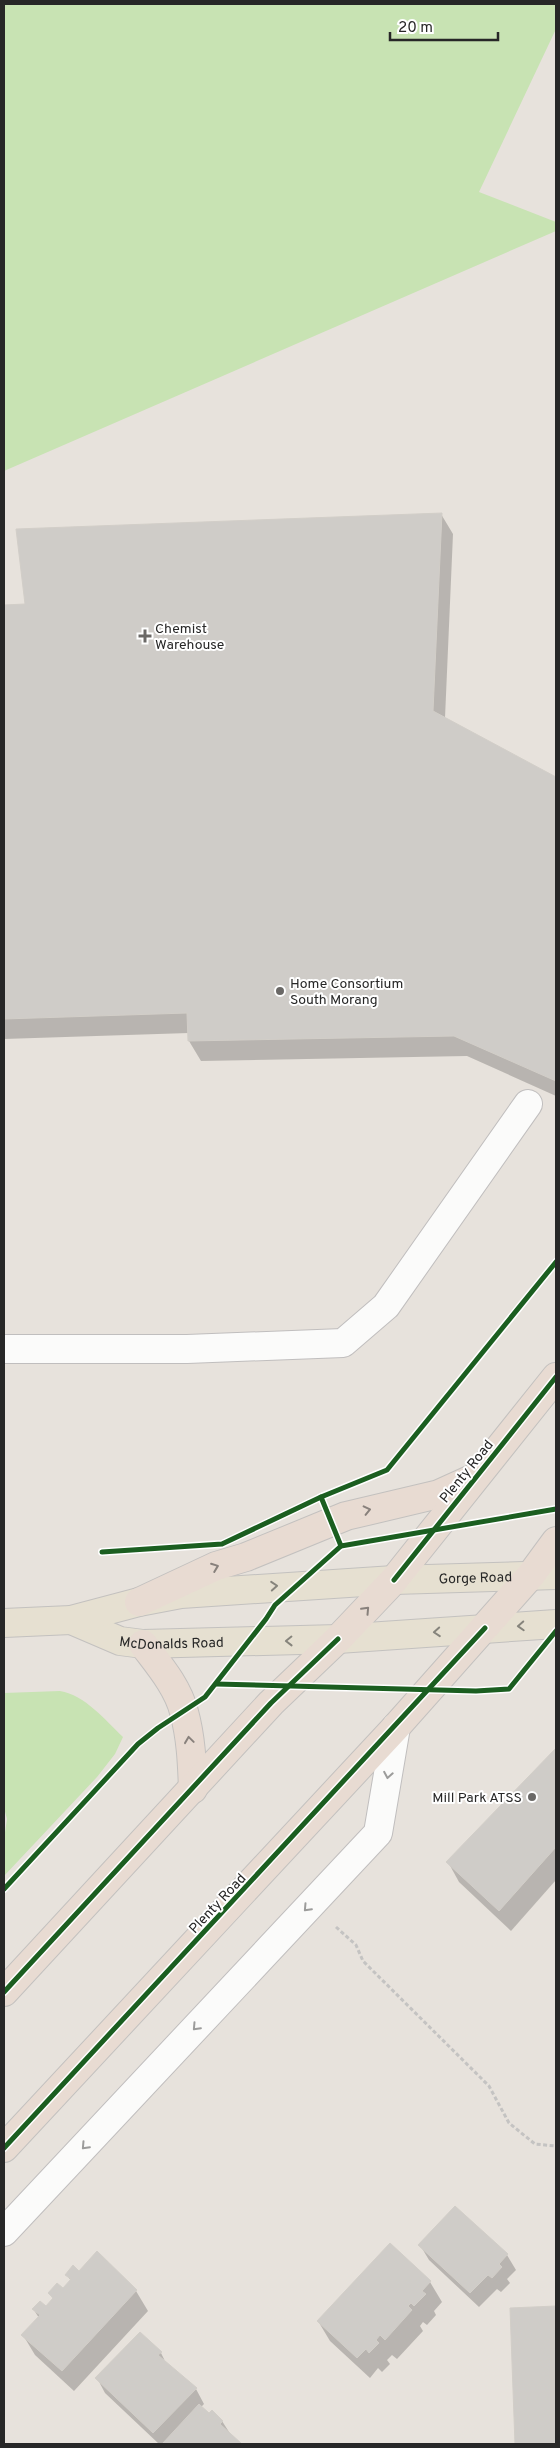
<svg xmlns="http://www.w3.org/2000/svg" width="560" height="2448" font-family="Overpass,sans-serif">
	<rect width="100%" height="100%" fill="#e7e2dc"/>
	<g fill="#c8e3b3">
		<path d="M4,4h552v25l-77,163 77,30v9l-552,240z"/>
		<path d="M60,1691c25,4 45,29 63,46l-8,17 -18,23 -93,99v-37l3,-20 -3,-11v-115z"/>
	</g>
	<g fill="#0003">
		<path d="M441,514l12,20 -8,184 111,61v317l-89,-40 -266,5 -12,-20v-8l-185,6v-433l23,-1z"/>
		<path d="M556,1749v131l-45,51 -52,-49 -11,-20z"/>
		<path d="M390,2244l40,38 12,20 -8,9 2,4 -9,10 -4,-3 -3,4 3,5 -26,28 -5,-4 -5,5 3,4 -8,8 -4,-4 -8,10 -40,-37 -12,-20z"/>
		<path d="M420,2245l87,10 9,15 -9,9 3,4 -9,9 -4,-3 -18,18 -50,-47z"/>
		<path d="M97,2253l39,38 12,20 -74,80 -39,-36 -12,-20 16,-17 -5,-8 12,-2 7,-8 -3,-7 13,-4 8,-8 -4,-6 12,-3z"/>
		<path d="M556,2307v137h-39l-6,-135z"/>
		<path d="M140,2333l21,20 6,12 29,24 8,15 -3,3 8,8 13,6 9,14 9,9h-81l-54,-51 -8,-15z"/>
	</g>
	<g fill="#cfccc8" stroke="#d2cec8">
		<path d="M442,513l-9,198 123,66v304l-102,-45 -266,5 -1,-28 -183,6v-414l21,-1 -9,-75z"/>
		<path d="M556,1748v99l-57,64 -53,-49z"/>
		<path d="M455,2206l53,48 -9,10 3,3 -10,11 -4,-3 -18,18 -52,-48z"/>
		<path d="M390,2243l41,38 -9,10 4,3 -12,12 -3,-3 -3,3 4,4 -27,30 -5,-5 -4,5 3,3 -10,10 -3,-4 -9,9 -40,-37z"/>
		<path d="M97,2251l40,39 -75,81 -41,-36 19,-20 -8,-6 8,-8 6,5 7,-8 -5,-5 9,-10 6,5 8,-9 -6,-4 8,-10 6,6z"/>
		<path d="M556,2306v138h-41l-5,-136z"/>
		<path d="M140,2332l22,20 -4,3 39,33 -44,45 -58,-55z"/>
		<path d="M199,2404l10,9 3,-3 11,11 -3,3 22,20h-80z"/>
	</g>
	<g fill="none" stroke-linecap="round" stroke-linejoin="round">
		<g stroke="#c0bebe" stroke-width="30">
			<g id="minor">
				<path d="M4,1349h183l156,-6 43,-37 142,-202"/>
				<path d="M4,2232l374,-399 18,-106"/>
			</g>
		</g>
		<g stroke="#c3c1bf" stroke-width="30">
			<g id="major">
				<path id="s1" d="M71,1620l49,21 23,3 195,-5 218,-15"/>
				<path id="s2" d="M4,1623l67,-3 68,-18 42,-8 213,-14 162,-5"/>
			</g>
		</g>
		<g stroke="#c3c1bf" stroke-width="30">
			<g id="highway">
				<path d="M139,1602l77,-36 30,-9 100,-41 93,-22 33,-15"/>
				<path d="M143,1644c15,20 35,43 41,68 7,25 8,51 9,77"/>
				<path d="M4,1992l267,-289 67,-64 56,-59 162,-203"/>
				<path d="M4,2148l392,-421 135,-152 25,-34"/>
			</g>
		</g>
		<path stroke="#c4c3c2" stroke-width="3" stroke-dasharray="4 2.5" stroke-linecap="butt" d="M336,1927l20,18 7,16 126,125 20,37 26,21 21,2"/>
		<use href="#minor" stroke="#fbfbfa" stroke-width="28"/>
		<use href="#major" stroke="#e6e0d1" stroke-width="28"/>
		<use href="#highway" stroke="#e8dbd2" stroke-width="28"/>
		<g stroke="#fff" stroke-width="8">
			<g id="cycleway">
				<path d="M321,1497l66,-27 169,-208"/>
				<path d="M102,1552l120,-8 99,-47 20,49 215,-37"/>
				<path d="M394,1580l162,-203"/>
				<path d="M216,1684l260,7 33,-2 47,-58"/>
				<path d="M4,1889l134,-145 20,-16 47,-31 61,-78 9,-14 66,-59"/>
				<path d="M4,1992l267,-289 67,-64"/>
				<path d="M4,2148l481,-520"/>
			</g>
		</g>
		<use href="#cycleway" stroke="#1b5e20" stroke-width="5"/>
	</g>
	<defs><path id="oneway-chevron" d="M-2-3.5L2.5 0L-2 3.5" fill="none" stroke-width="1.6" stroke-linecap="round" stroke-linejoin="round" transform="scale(1.25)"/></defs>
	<g stroke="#88817c">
		<use href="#oneway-chevron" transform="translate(367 1510) rotate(-13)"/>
		<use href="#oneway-chevron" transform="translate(215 1567) rotate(-21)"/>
		<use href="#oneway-chevron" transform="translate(366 1610) rotate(-47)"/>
		<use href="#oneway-chevron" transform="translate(189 1740) rotate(-98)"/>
	</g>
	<g stroke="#86847c">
		<use href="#oneway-chevron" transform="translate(274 1586) rotate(-4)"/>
		<use href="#oneway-chevron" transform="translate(521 1626) rotate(177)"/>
		<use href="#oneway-chevron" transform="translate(437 1632) rotate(176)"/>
		<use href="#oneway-chevron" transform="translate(289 1641) rotate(179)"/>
	</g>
	<g stroke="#9c9c9b">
		<use href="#oneway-chevron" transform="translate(388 1775) rotate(100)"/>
		<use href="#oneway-chevron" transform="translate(307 1908) rotate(133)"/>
		<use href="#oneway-chevron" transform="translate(196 2027) rotate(133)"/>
		<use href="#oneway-chevron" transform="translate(85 2146) rotate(133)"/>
	</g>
	<g fill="#6a6866" stroke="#fff" stroke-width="2">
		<path d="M142.5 628.5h5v5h5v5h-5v5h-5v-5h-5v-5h5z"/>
		<circle cx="280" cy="991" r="5"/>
		<circle cx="532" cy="1797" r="5"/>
	</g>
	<g text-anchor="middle" stroke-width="4" stroke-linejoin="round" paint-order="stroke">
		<g font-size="14" fill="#272727" stroke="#fff" text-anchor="start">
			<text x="155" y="633">Chemist<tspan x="155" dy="16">Warehouse</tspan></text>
			<text x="290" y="988">Home Consortium<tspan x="290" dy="16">South Morang</tspan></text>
			<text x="522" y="1802" text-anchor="end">Mill Park ATSS</text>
		</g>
		<g font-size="14" fill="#272727" stroke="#fff">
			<text transform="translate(466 1471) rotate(-51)" y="5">Plenty Road</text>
			<text dy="5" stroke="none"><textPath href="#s2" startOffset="475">Gorge Road</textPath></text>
			<text dy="5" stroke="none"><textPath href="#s1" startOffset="105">McDonalds Road</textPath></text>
			<text transform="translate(217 1903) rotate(-47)" y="5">Plenty Road</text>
		</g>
	</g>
	<rect width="560" height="2448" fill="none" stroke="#272727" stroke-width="10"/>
	<path d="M390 32v8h108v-8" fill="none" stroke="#272727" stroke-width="2.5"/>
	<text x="398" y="32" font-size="15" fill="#272727" stroke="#ffffff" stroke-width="4" paint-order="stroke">20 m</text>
</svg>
